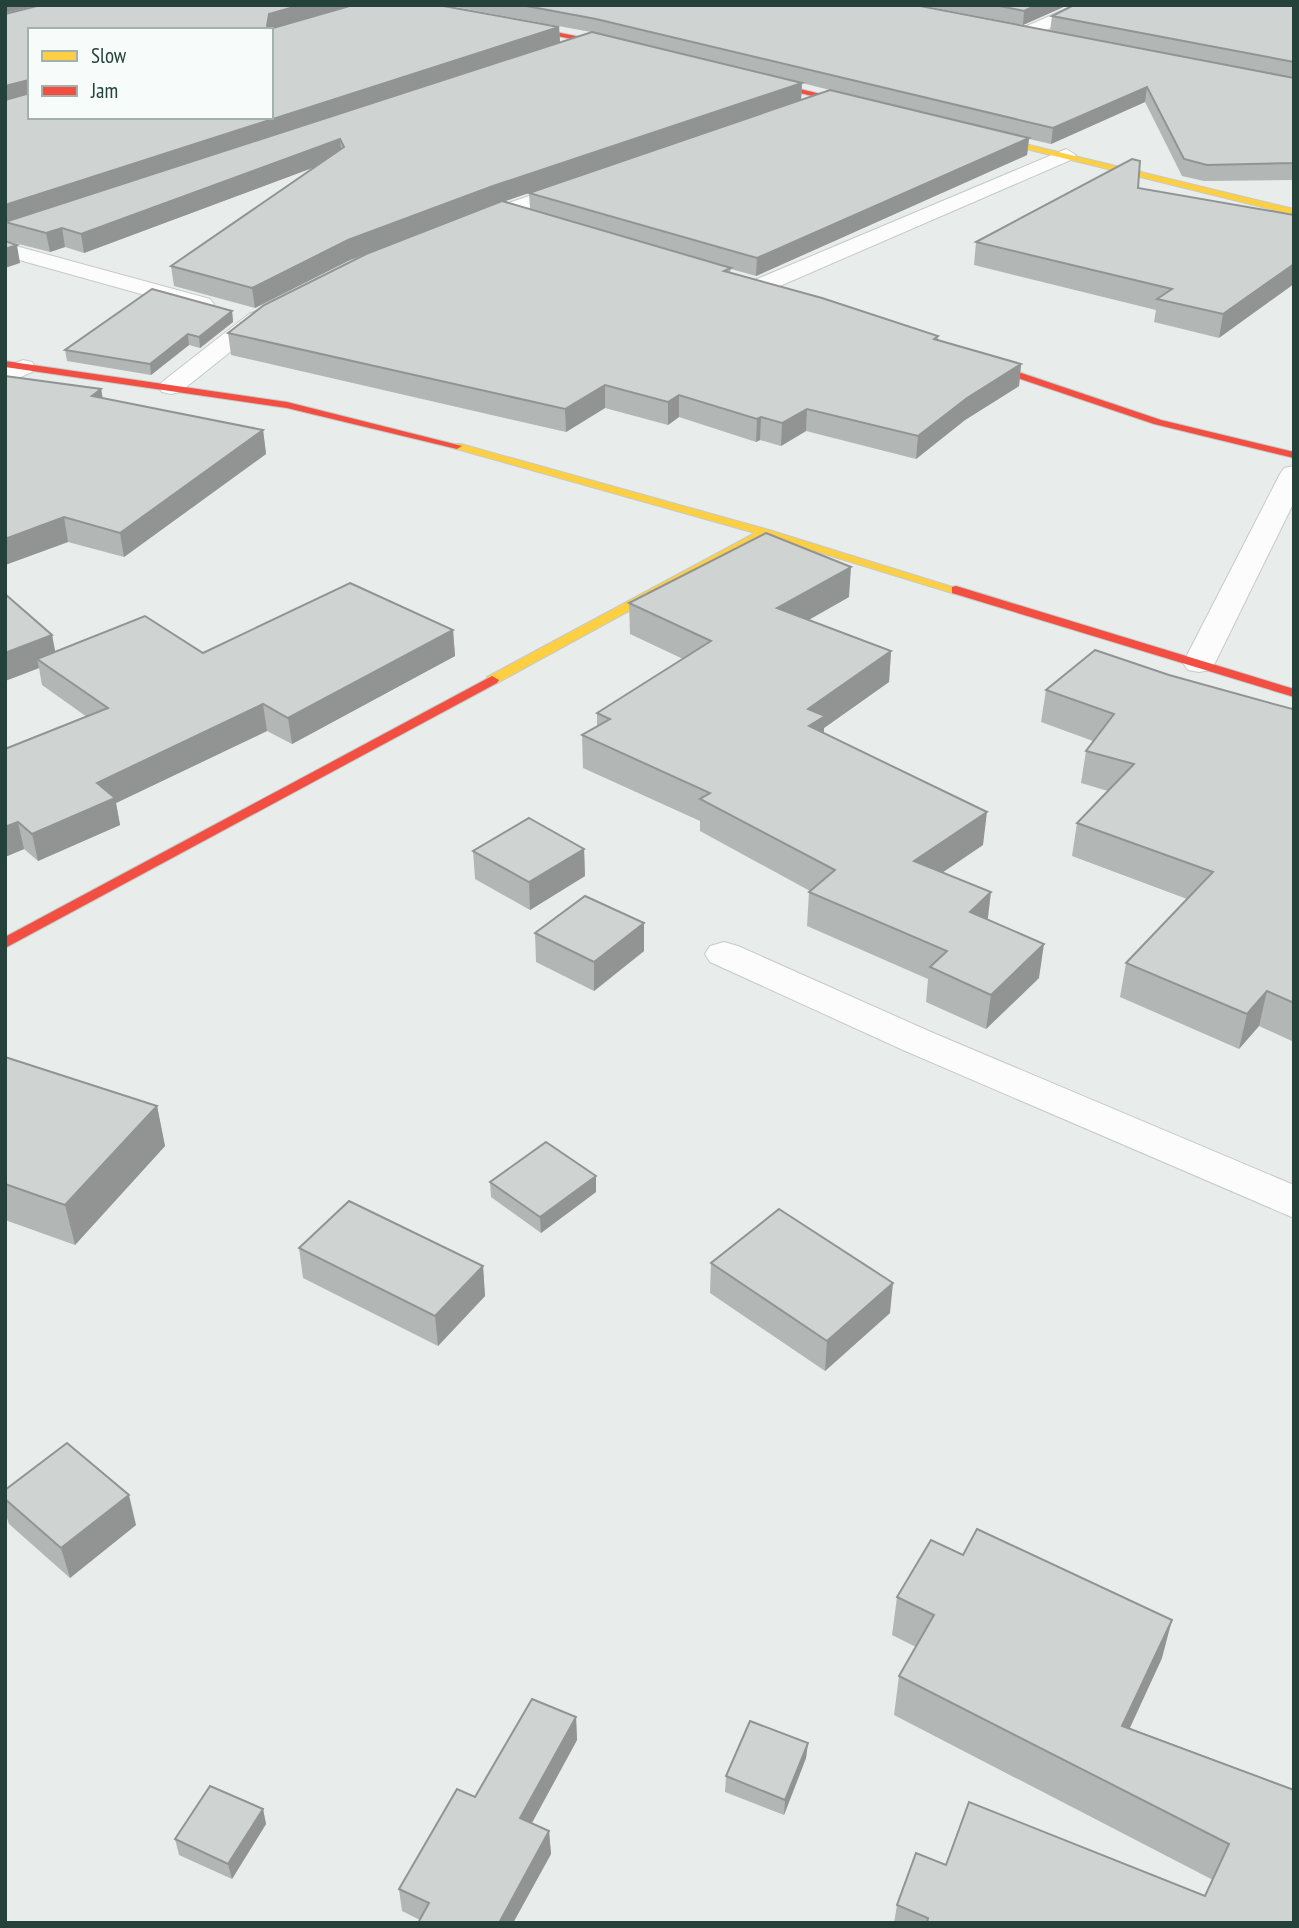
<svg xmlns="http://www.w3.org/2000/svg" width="1299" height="1928" font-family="'PT Sans Narrow',sans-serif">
	<rect width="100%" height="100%" fill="#e8edeb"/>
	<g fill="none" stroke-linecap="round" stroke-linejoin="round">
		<g stroke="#c5cac8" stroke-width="2">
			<g id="street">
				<path d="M1075,5h22l-65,32h-12l-2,-4 2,-4z"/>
				<path d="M1066,149l10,6 -3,4 -307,133h-16l-3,-5 3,-5z"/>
				<path d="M578,179l7,2 3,4 -3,4 -109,38h-14l-4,-4 4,-4z"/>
				<path d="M5,243l205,56 4,5 -4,5 -8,2 -197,-55z"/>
				<path d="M271,305l8,2 4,5 -4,5 -14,7 -85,68 -9,2 -9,-2 -3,-5 3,-5 87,-68z"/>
				<path d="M23,360l9,2 3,5 -3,5 -27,12v-17z"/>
				<path d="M1294,466v36l-79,161 -5,7 -11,2 -11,-2 -5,-7 97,-189 4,-6z"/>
				<path d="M724,942l14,4 193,86 363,153v33l-391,-168 -193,-88 -5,-8 5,-8z"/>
			</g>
		</g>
		<g stroke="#c3cbc8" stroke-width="2">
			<g id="slow">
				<path d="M976,132l318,77v6l-321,-79z"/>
				<path d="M453,444h8l308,86 193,60 -6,4 -4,-1 -186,-57 -269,147h-10v-6l268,-144 -302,-85z"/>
			</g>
		</g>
		<g stroke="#c3cbc8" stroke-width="2">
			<g id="jam">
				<path d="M510,23l116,23 3,2 -3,2 -118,-24z"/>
				<path d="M749,77l118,28 4,2 -4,2 -118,-28z"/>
				<path d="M971,356l190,64 133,32v6l-140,-34 -187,-63 -1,-2z"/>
				<path d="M5,361l282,41 175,44 -5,3 -170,-41 -282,-41z"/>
				<path d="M956,586l338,103v8l-342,-104v-6z"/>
				<path d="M492,676l7,4 -2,3 -492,265v-11z"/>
			</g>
		</g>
		<use href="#street" fill="#fcfcfc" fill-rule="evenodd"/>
		<use href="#slow" fill="#ffcf43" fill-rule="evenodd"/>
		<use href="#jam" fill="#f24e42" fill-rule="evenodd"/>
	</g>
	<g fill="#b2b6b5" fill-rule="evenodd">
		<path d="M445,5h470l135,26 2,-15 242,-11v175l-90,1 -22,-5 -37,-74 -94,42 -22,-5 -2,16 -271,121 -25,-7 -1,4 208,63v4l83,24 -2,22 -54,34 -49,39 -110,-28 -25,15 -21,-6 -4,2 -77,-25 -11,8 -63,-17 -39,24 -335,-77 -3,-22 202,-104 -80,31 -95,48 -81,-22 -3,-20 143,-99 -230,86 -19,-6 -15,5 -43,-11 -2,-12v-215l554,13 1,15 31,-10zM802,83l28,7 -301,103 1,16 -26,-8 297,-101z"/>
		<path d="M920,5h148l-45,20z"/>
		<path d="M1138,188l156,27 -75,123 -65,-16 2,-12 -182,-45 2,-23z"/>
		<path d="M232,311l1,11 -33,26 -11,-3 -38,30 -84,-14 -2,-11z"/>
		<path d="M101,389l2,10 160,31 3,24 -142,103 -56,-15 -63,23z"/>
		<path d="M849,597l-40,23 82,31 -2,31 -65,46v5l159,112 -41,27 46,48 51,58 -53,51 -60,-27 2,-23 -121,-53 2,-34 1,-1 -110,-60v-10l-117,-53 -1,-33 15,-8v-14l86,-54 -53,-25 -1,-31z"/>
		<path d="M453,630l2,26 -163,88 -25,-13 -151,72 4,22 -82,36 -14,-12 -19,8v-108l82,-32 -45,-32 -3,-17 -34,13 47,-46 3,17 148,1z"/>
		<path d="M1169,675l123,34 2,-2v335l-35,-16 -20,23 -119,-52 6,-34 61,-64 -115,-43 5,-33 31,-32 -27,-8 5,-32 7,-10 -52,-19 5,-32z"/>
		<path d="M584,849l1,27 -55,34 -55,-31 -2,-28z"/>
		<path d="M535,933l109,18 -50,40 -58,-29z"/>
		<path d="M5,1057l152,49 8,40 -90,99 -70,-25z"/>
		<path d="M596,1176v16l-55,41 -50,-36 -1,-15z"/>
		<path d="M299,1248l184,18 2,30 -47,50 -135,-68z"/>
		<path d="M711,1263l179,50 -65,58 -115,-78z"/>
		<path d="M5,1490l131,35 -66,53 -61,-54 -4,-12z"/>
		<path d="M897,1597l265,61 -32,70 164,62v133h-400l3,-18 49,-40 259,31 8,-16 -319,-165 5,-39 17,-29 -24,-12z"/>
		<path d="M576,1717l1,23 -45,83 17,8 2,23 -38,69h-95l2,-3 -18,-9 -3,-22 76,-92z"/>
		<path d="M808,1743l-2,15 -22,57 -59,-23 1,-16z"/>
		<path d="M263,1809l3,15 -34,55 -53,-24 -4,-16z"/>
	</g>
	<g fill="#919493">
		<path d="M5,5h34l-34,8z"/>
		<path d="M301,5h54l-85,25 -3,-4 2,-12z"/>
		<path d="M1037,5h31l-45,20 1,-14z"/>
		<path d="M559,27l1,15 -555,180v-17z"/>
		<path d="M29,80l1,16 -25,6v-16z"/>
		<path d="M802,83l-1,17 -307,105 -144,55 -95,48 -3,-20 96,-48 145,-54z"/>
		<path d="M1147,87l-2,15 -94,42 2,-16z"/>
		<path d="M1029,138l-2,17 -271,121 1,-18z"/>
		<path d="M340,139l2,18 -258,96 -3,-19z"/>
		<path d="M62,228l3,19 -15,5 -4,-19z"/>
		<path d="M17,245l3,18 -15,5v-19z"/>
		<path d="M1294,264v20l-75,54 4,-24z"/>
		<path d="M232,311l1,11 -33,26 -1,-11z"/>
		<path d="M188,334l1,11 -38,30 -1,-11z"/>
		<path d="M1021,364l-2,22 -54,34 -49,39 2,-23 49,-38z"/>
		<path d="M605,385v23l-39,24 -1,-23z"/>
		<path d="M101,389l4,23 -13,-16z"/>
		<path d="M679,395v22l-11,8v-23z"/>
		<path d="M807,409l-1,22 -25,15 1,-23z"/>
		<path d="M761,417l-1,23 -4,2 1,-23z"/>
		<path d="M263,430l3,24 -142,103 -4,-24z"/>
		<path d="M64,517l4,25 -63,23v-26z"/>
		<path d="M851,567l-2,30 -73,41 1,-30z"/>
		<path d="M453,630l2,26 -163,88 -4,-26z"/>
		<path d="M52,635l5,26 -20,-2 2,9 -34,13v-28z"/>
		<path d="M891,651l-2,31 -65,46 -1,20 -15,10v-49z"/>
		<path d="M263,704l4,27 -151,72 4,22 -82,36 -6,-27 65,-51z"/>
		<path d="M987,812l-4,33 -72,49 3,-33z"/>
		<path d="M18,822l6,27 -19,8v-30z"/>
		<path d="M584,849l1,27 -55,34 -1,-28z"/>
		<path d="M991,892l-4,34 -17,-14z"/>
		<path d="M644,923v28l-50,40v-29z"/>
		<path d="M1044,944l-5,34 -53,51 5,-34z"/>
		<path d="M1267,991l-8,35 -20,23 8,-35z"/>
		<path d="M157,1106l8,40 -90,99 -10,-40z"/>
		<path d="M596,1176v16l-55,41 -1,-16z"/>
		<path d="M483,1266l2,30 -47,50 -3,-30z"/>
		<path d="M893,1283l-3,30 -65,58 2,-30z"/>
		<path d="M129,1495l7,30 -66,53 -9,-30z"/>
		<path d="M1172,1620l-10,38 -49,106 9,-38z"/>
		<path d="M576,1717l1,23 -55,101 -2,-23z"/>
		<path d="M808,1743l-2,15 -22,57 1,-15z"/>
		<path d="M263,1809l3,15 -34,55 -4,-15z"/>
		<path d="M549,1831l2,23 -38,69h-14z"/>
	</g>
	<g fill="#cfd4d2" stroke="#919493" stroke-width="2">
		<path d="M41,5h260l-32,9 -2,12 3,3 83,-24h85l121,22 -554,178v-105l25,-7v24h241v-87h-241v62l-1,-12 -24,6v-72z"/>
		<path d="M521,5h394l379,73v85l-87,2 -23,-6 -37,-72 -94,41 -457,-109z"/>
		<path d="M995,5h42l-13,6z"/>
		<path d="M1074,5h220v57l-242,-46z"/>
		<path d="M592,32l210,51 -309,103 -145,54 -96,48 -81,-22 173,-119 -4,-8 -259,95 -19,-6 -16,5 -41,-11z"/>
		<path d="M830,90l199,48 -272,120 -228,-65z"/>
		<path d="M1132,159l8,2 -2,27 156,27v49l-71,50 -66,-15 15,-10 -196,-47z"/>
		<path d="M502,201l229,67 -7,3 98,27 116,38 -4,3 87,25 -54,34 -49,38 -111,-27 -25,14 -21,-6 -4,2 -78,-24 -11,7 -63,-17 -40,24 -337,-76 36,-28 102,-51z"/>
		<path d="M5,241l12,4 -12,4z"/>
		<path d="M152,289l80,22 -33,26 -11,-3 -38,30 -85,-14z"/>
		<path d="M5,376l96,13 -9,7 171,34 -143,103 -56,-16 -59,22z"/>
		<path d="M766,533l85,34 -74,41 114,43 -83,58 17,7 -16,10 178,86 -73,49 77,31 -21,20 74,32 -53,51 -61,-28 17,-16 -138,-59 26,-22 -135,-71 10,-6 -128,-58 28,-16 -13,-6 114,-72 -82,-38z"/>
		<path d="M350,583l103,47 -165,88 -25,-14 -166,79 18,15 -83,36 -14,-12 -13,5v-78l103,-41 -71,-49 108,-43 58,37z"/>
		<path d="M5,594l47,41 -47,18z"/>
		<path d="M1095,650l74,25 123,34 2,-2v296l-27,-12 -20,23 -121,-51 87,-91 -136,-49 57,-59 -48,-13 28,-37 -68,-24z"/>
		<path d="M529,818l55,31 -55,33 -56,-31z"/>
		<path d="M585,896l59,27 -50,39 -59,-29z"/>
		<path d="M5,1057l152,49 -92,99 -60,-21z"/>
		<path d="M546,1142l50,34 -56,41 -50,-35z"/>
		<path d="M349,1201l134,65 -48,50 -136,-68z"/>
		<path d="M779,1209l114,74 -66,58 -116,-78z"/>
		<path d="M67,1443l62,52 -68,53 -56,-49v-9z"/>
		<path d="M977,1529l195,91 -50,106 172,64v133h-367l1,-5 -31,-13 19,-52 30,12 23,-63 236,94 24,-52 -330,-168 35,-61 -37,-18 34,-57 32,15z"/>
		<path d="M532,1699l44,18 -56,101 29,13 -50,92h-81l11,-20 -30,-14 58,-100 18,8z"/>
		<path d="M750,1721l58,22 -23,57 -59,-24z"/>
		<path d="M210,1786l53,23 -35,55 -53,-25z"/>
	</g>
	<rect width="1299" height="1928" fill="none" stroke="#24423a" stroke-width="14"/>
	<rect x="28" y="28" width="245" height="91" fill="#f7fbf9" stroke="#a3b1ad" stroke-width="2"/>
	<rect x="42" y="51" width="35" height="10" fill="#ffcf43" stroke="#a3b1ad" stroke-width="2"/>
	<text x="91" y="63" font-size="21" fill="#24423a">Slow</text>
	<rect x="42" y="86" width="35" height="10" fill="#f24e42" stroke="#a3b1ad" stroke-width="2"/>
	<text x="91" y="98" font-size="21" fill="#24423a">Jam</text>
</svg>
